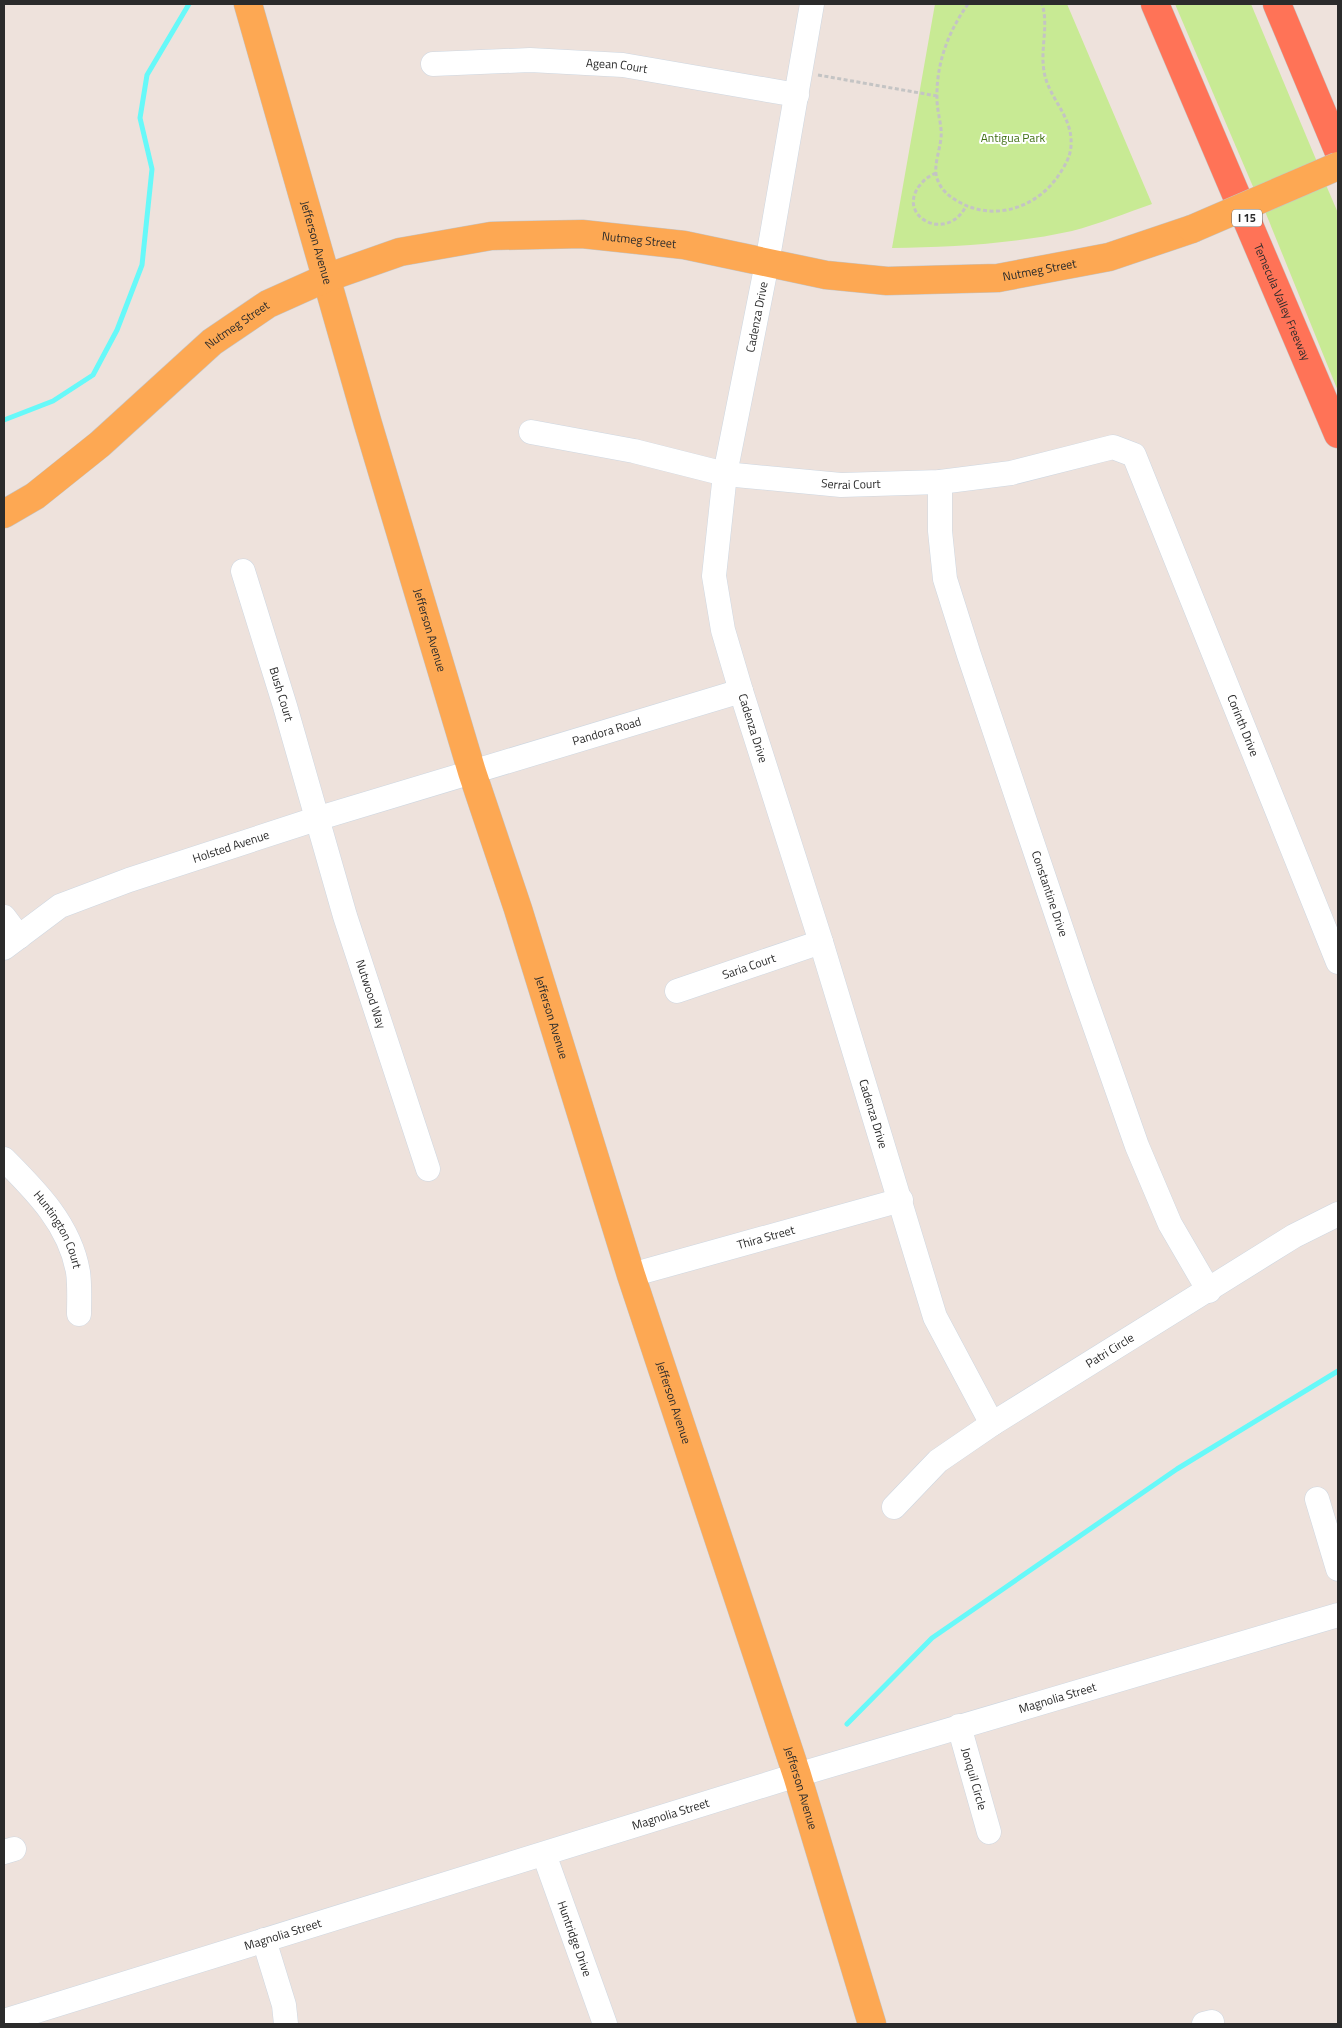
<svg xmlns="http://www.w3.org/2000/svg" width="1342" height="2028" font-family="'Titillium Web',sans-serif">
	<rect width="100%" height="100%" fill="#eee2dc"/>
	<g fill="#c8ea94">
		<path d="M935,4h132l85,200c-26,9 -53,20 -80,27 -59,13 -121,16 -180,17z"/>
		<path d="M1175,4h76l69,165 -63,27z"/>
		<path d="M1323,178l15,35v178l-76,-187z"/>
	</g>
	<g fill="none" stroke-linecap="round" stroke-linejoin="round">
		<g stroke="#67f9f9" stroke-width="5">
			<path d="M4,420l49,-19 40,-26 24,-45 25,-65 10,-96 -12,-51 7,-43 42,-71"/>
			<path d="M847,1724l85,-86 245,-169 161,-98"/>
		</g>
		<g stroke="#ced7e1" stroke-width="25">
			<g id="minor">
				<path id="s1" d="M812,4l-45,259 -42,211 -11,102 9,54 18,61 80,251 114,375 57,107"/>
				<path id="s2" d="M433,64l97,-4 93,5 174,30"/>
				<path id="s3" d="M531,432l103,19 91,23 116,11 99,-3 71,-9 102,-26 21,8 204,507"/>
				<path id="s4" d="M940,482v49l5,48 24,76 111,329 57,162 33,78 39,67"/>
				<path id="s5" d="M243,571l42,135 60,210 83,253"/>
				<path d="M4,917l15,20"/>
				<path id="s6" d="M4,948l56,-42 69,-26 187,-61 425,-128"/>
				<path id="s7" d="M677,991l144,-49"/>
				<path id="s8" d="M4,1159c32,32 66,66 74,113 2,14 1,29 1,42"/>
				<path id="s9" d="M631,1275l270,-75"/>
				<path d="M1317,1499l21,70"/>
				<path id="s10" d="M894,1507l44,-46 54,-37 302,-188 44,-22"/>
				<path id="s11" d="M959,1726l30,106"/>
				<path d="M4,1852l10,-3"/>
				<path id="s12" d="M544,1854l61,170"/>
				<path d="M264,1940l20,65 2,19"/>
				<path id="s13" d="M4,2021l793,-246 541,-160"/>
				<path d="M1204,2024l8,-2"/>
			</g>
		</g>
		<g stroke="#c4c4c4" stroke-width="29">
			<g id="major">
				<path id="s14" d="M248,4l120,420 104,348 46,137 113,366 166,500 75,249"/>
				<path id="s15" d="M4,514l31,-18 65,-52 112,-102 56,-38 58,-26 74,-26 91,-16 91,-2 102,11 142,30 61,6 111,-3 111,-21 83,-28"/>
			</g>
		</g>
		<g stroke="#c4c4c4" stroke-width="29">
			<g id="highway">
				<path id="s16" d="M1155,4l183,430"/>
				<path d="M1277,4l61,146"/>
			</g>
		</g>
		<g stroke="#c4c4c4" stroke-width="3" stroke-dasharray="4 2.5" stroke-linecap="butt">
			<path d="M968,4c-20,28 -32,60 -31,95 0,10 3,20 4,30 2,17 -10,37 -3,52 4,10 12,16 21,21 34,19 74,7 97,-23 7,-10 15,-22 15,-34 2,-29 -23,-47 -27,-74 -4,-22 5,-46 -2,-67"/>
			<path d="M818,75l119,21"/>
			<path d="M936,173c-7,3 -11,6 -16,12 -25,31 27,59 46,21"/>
		</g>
		<use href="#minor" stroke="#fff" stroke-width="24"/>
		<use href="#major" stroke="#fda853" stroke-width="28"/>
		<use href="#highway" stroke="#ff7357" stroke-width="28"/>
		<g stroke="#c4c4c4" stroke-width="29" stroke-linecap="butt">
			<path id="major-bridge" d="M1192,229l146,-63"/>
		</g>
		<use href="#major-bridge" stroke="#fda853" stroke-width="28"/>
	</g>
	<g text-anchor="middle" stroke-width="4" stroke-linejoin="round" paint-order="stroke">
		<rect fill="#fff" stroke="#6b6b6b" stroke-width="1" x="1232" y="209.5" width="30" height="17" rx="4"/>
		<g font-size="11" font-weight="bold" fill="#2b2b2b">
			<text x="1247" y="222">I 15</text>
		</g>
		<g font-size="12" fill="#2b2b2b" stroke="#fff">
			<text dy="4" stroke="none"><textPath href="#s2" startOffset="184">Agean Court</textPath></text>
			<text dy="4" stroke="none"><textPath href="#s15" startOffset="721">Nutmeg Street</textPath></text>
			<text dy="4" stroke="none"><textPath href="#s14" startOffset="248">Jefferson Avenue</textPath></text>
			<text dy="4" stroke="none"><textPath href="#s15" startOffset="1126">Nutmeg Street</textPath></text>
			<text dy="4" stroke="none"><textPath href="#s16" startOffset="324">Temecula Valley Freeway</textPath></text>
			<text transform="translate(757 317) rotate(-79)" y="4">Cadenza Drive</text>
			<text dy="4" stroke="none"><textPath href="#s15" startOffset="301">Nutmeg Street</textPath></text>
			<text dy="4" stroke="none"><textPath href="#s3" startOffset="325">Serrai Court</textPath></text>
			<text dy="4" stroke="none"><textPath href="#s14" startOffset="652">Jefferson Avenue</textPath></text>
			<text dy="4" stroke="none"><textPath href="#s5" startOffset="129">Bush Court</textPath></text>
			<text dy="4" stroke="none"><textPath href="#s3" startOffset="905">Corinth Drive</textPath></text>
			<text dy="4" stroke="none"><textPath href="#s1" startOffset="738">Cadenza Drive</textPath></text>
			<text dy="4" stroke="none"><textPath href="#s6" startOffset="644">Pandora Road</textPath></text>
			<text dy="4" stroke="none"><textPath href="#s6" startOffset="251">Holsted Avenue</textPath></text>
			<text dy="4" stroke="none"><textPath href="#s4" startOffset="429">Constantine Drive</textPath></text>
			<text dy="4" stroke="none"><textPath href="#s7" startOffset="76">Saria Court</textPath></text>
			<text dy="4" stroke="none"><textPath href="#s5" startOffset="442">Nutwood Way</textPath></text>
			<text dy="4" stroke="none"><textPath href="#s14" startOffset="1058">Jefferson Avenue</textPath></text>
			<text dy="4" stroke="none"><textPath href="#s1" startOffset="1142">Cadenza Drive</textPath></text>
			<text dy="4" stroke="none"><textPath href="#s8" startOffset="90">Huntington Court</textPath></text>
			<text dy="4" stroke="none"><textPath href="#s9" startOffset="140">Thira Street</textPath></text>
			<text dy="4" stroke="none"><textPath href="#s10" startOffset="268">Patri Circle</textPath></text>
			<text dy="4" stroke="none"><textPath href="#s14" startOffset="1462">Jefferson Avenue</textPath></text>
			<text dy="4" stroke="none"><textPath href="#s13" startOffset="1102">Magnolia Street</textPath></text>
			<text dy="4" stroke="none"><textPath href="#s11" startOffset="55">Jonquil Circle</textPath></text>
			<text dy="4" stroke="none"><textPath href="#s14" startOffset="1868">Jefferson Avenue</textPath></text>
			<text dy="4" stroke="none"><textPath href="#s13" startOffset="698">Magnolia Street</textPath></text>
			<text dy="4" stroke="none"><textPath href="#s13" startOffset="292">Magnolia Street</textPath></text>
			<text dy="4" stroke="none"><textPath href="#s12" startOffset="90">Huntridge Drive</textPath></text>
		</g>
		<g font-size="12" fill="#407014" stroke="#fff">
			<text x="1013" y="142">Antigua Park</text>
		</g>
	</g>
	<rect width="1342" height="2028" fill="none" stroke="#2b2b2b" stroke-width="10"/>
</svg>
